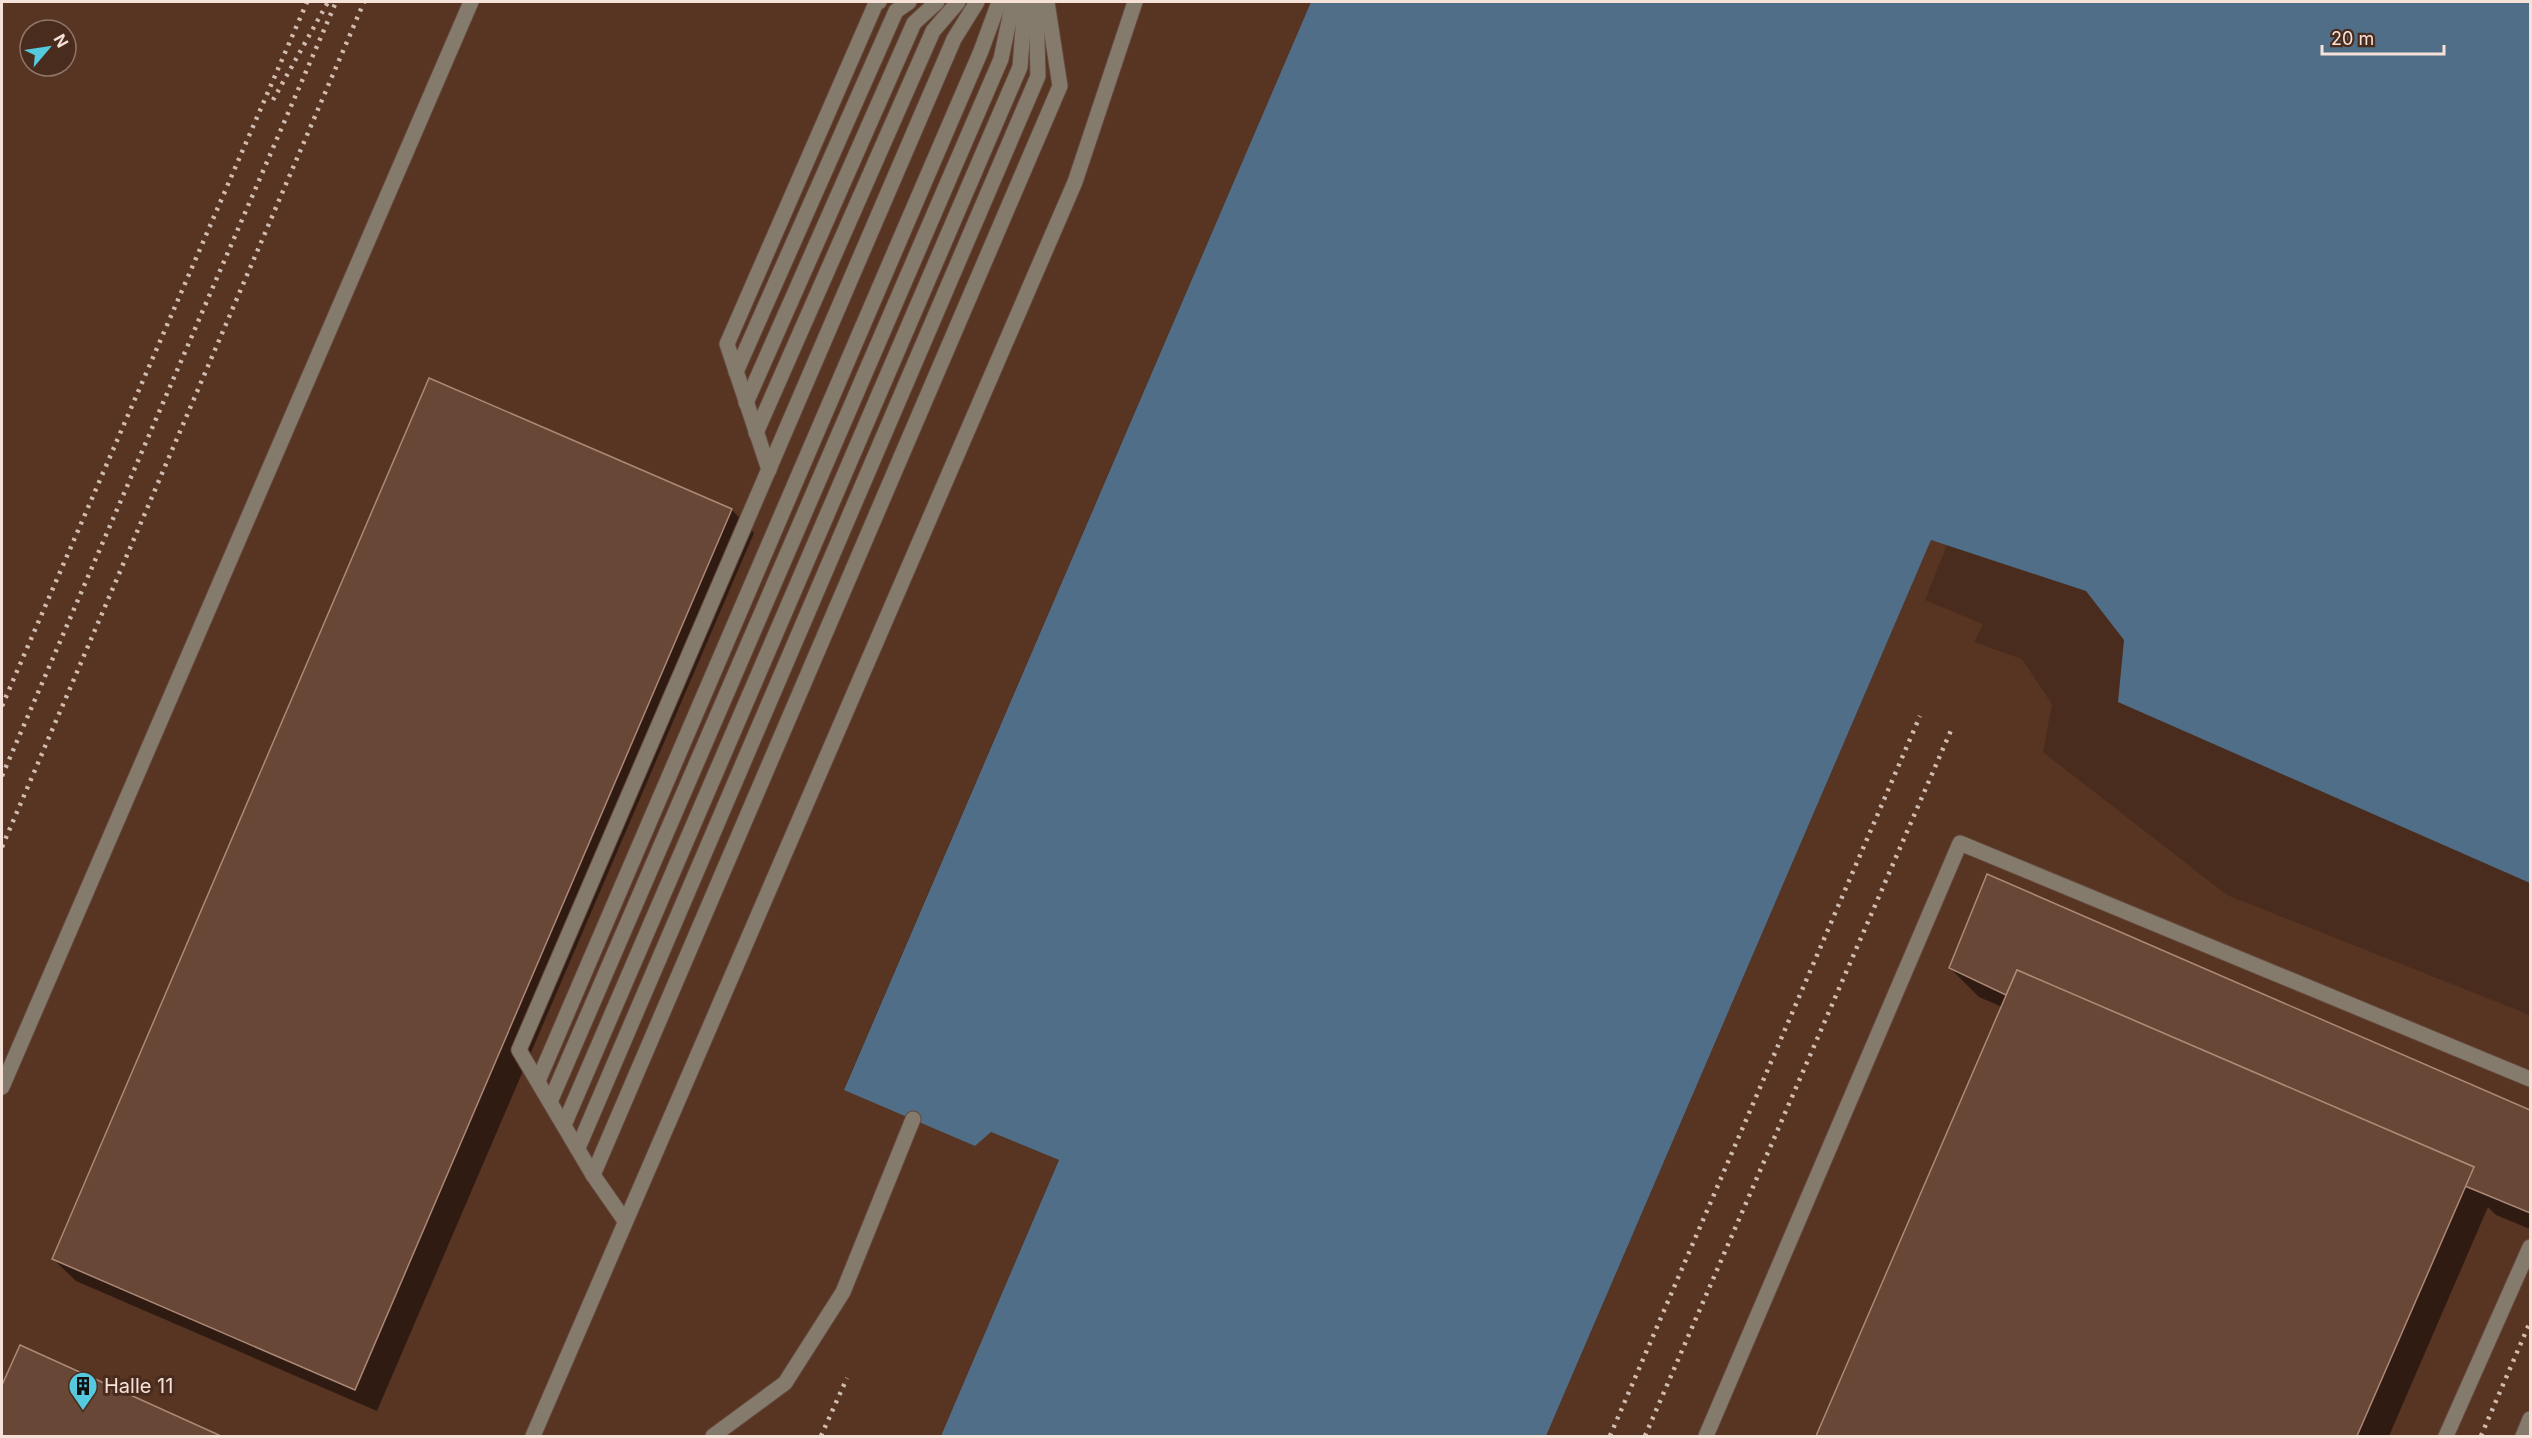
<svg xmlns="http://www.w3.org/2000/svg" width="2532" height="1438" font-family="Inter,sans-serif">
	<rect width="100%" height="100%" fill="#492c1e"/>
	<g fill="#583422" fill-rule="evenodd">
		<path d="M2,2h1309l-467,1087 131,57 16,-14 68,28 -118,276h-939zM30,30h36v36h-36z"/>
		<path d="M1931,540l16,5 -22,55 58,24 -9,18 48,17 30,45 -9,48 184,143 303,120v421h-984z"/>
	</g>
	<path fill="#506e87" d="M1311,2h1219v881l-412,-181 6,-62 -38,-49 -155,-51 -385,896h-605l118,-276 -68,-28 -16,14 -131,-56z"/>
	<g fill="#0007">
		<path d="M430,380l302,130 22,23 -377,878 -301,-130 -23,-22z"/>
		<path d="M1988,876l542,236v117l-34,-14 -8,-8 -99,229h-571l184,-429 -23,-10 -29,-29z"/>
		<path d="M20,1347l198,89h-216v-48z"/>
	</g>
	<g fill="#684737" stroke="#ac8877" stroke-width="1.5">
		<path d="M429,378l303,131 -377,881 -303,-131z"/>
		<path d="M1987,874l543,236v103l-65,-27 9,-19 -457,-197 -11,25 -57,-27z"/>
		<path d="M2017,970l457,197 -117,269h-541z"/>
		<path d="M20,1345l201,91h-219v-51z"/>
	</g>
	<g fill="none" stroke-linecap="round" stroke-linejoin="round">
		<g stroke="#65493c" stroke-width="17">
			<g id="minor">
				<path d="M736,372l160,-361 13,-9"/>
				<path d="M746,403l168,-380 23,-21"/>
				<path d="M756,433l177,-402 25,-29"/>
				<path d="M769,470l-42,-126 149,-341 3,-1"/>
				<path d="M538,1081l443,-1030 18,-49"/>
				<path d="M2,1087l469,-1085"/>
				<path d="M550,1102l451,-1043 12,-57"/>
				<path d="M564,1125l456,-1058 5,-65"/>
				<path d="M578,1148l460,-1072 -2,-74"/>
				<path d="M593,1175l467,-1089 -13,-84"/>
				<path d="M625,1221l-32,-46 -74,-125 435,-1011 23,-37"/>
				<path d="M533,1436l542,-1254 60,-180"/>
				<path d="M713,1436l72,-53 58,-91 70,-173"/>
				<path d="M1706,1436l254,-593 570,236"/>
				<path d="M2446,1436l84,-189"/>
				<path d="M2523,1436l7,-17"/>
			</g>
		</g>
		<use href="#minor" stroke="#857b6d" stroke-width="15"/>
		<g stroke="#d1bbb1" stroke-width="4.5" stroke-dasharray="3 6" stroke-linecap="butt">
			<path d="M273,100l55,-98"/>
			<path d="M2,706l305,-704"/>
			<path d="M2,776l334,-774"/>
			<path d="M2,847l362,-845"/>
			<path d="M821,1436l26,-58"/>
			<path d="M1610,1436l310,-720"/>
			<path d="M1645,1436l307,-708"/>
			<path d="M2481,1436l49,-114"/>
		</g>
	</g>
	<defs>
		<g id="building-pin" transform="scale(1.5)"><path d="M0 17L-7.5 6A9.5 9.5 0 1 1 7.5 6Z" fill="#55cadf" stroke="#492c1e"/><path d="M-4-6H4V6H1V3H-1V6H-4ZM-2.5-4.3h1.7v1.8h-1.7ZM.8-4.3h1.7v1.8H.8ZM-2.5-1h1.7V.8h-1.7ZM.8-1h1.7V.8H.8Z" fill="#111"/></g>
	</defs>
	<g fill-rule="evenodd">
		<use href="#building-pin" x="83" y="1386"/>
	</g>
	<g text-anchor="middle" stroke-width="6" stroke-linejoin="round" paint-order="stroke">
		<g font-size="20" fill="#f6e2d9" stroke="#492c1e" text-anchor="start">
			<text x="104" y="1393">Halle 11</text>
		</g>
	</g>
	<rect width="2532" height="1438" fill="none" stroke="#f6e2d9" stroke-width="6"/>
	<g transform="translate(48 48) rotate(61)"><circle r="28" fill="#492c1e" stroke="#8e7569" stroke-width="1.5"/>
	<path d="M0-4.5L10 22L0 15L-10 22Z" fill="#55cadf"/>
	<text y="-9" font-size="16" font-weight="bold" text-anchor="middle" fill="#f6e2d9">N</text>
	</g>
	<path d="M2322 45v9h122v-9" fill="none" stroke="#f6e2d9" stroke-width="3"/>
	<text x="2331" y="45" font-size="18" fill="#f6e2d9" stroke="#492c1e" stroke-width="4.5" paint-order="stroke">20 m</text>
</svg>
